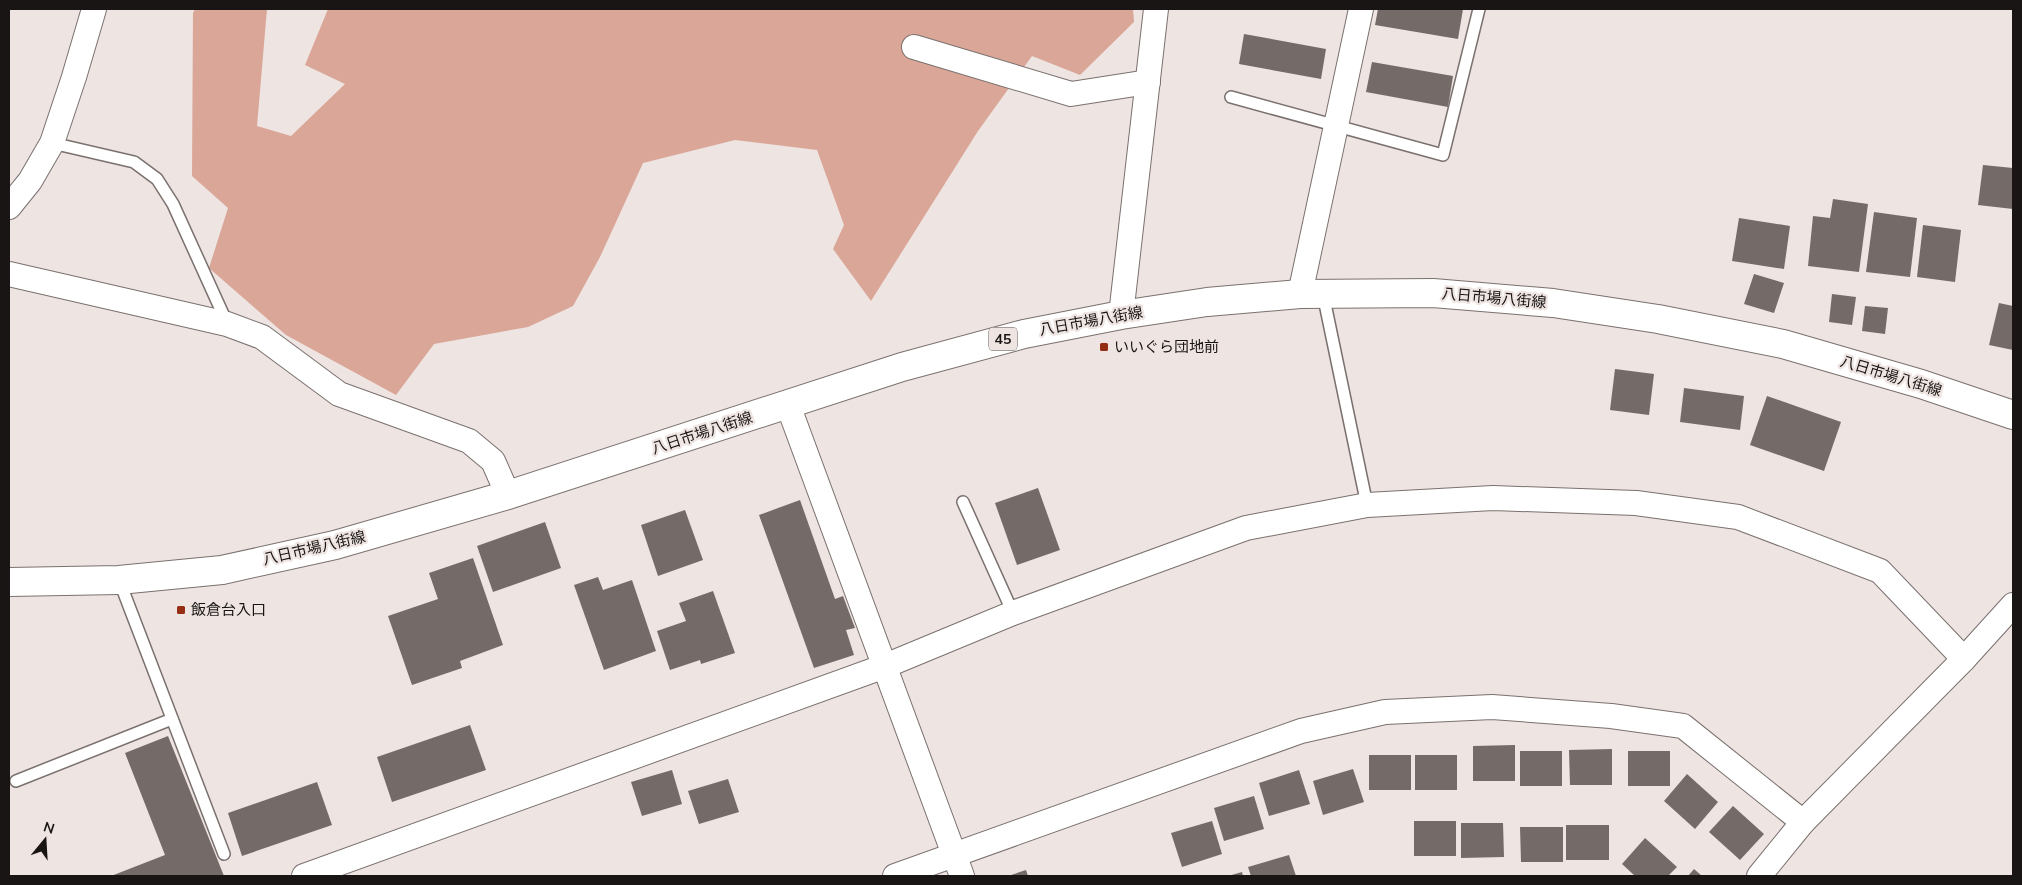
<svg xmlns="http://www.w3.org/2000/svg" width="2022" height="885" font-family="Mulish,'Noto Sans JP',sans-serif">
	<rect width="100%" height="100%" fill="#eee4e1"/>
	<path fill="#daa698" d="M195,9h72l-10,117 34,10 54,-52 -40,-19 23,-56h805l1,13 -54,53 -48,-19 -54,75 -107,170 -38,-52 11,-24 -27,-75 -82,-10 -92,23 -43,94 -27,49 -45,21 -94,17 -38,51 -110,-60 -77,-67 19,-60 -36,-32 1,-163z"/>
	<g fill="#746b69">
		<path d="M1378,9h85l-5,30 -83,-14z"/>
		<path d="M1244,34l82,15 -5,30 -82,-15z"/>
		<path d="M1372,62l81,14 -5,31 -82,-15z"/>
		<path d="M1983,165l30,3v41l-35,-4z"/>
		<path d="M1833,199l35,5 -9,68 -51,-6 5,-50 17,2z"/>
		<path d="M1874,212l43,6 -7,59 -44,-5z"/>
		<path d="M1739,218l51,8 -6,43 -52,-8z"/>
		<path d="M1923,225l38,5 -6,52 -38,-5z"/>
		<path d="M1754,274l30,9 -10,30 -30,-9z"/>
		<path d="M1832,294l24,3 -4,28 -23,-3z"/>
		<path d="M1999,303l14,3v44l-24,-5z"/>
		<path d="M1865,306l23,2 -3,26 -23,-3z"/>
		<path d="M1615,369l39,5 -5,41 -39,-5z"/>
		<path d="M1684,388l60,8 -4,34 -60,-8z"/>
		<path d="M1767,396l74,26 -17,49 -74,-26z"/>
		<path d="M1038,488l22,62 -43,15 -22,-62z"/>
		<path d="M800,500l35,99 8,-3 12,32 -9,2 8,25 -40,13 -55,-153z"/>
		<path d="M685,510l18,50 -45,16 -17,-51z"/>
		<path d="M545,522l16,46 -68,24 -16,-46z"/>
		<path d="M473,558l30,87 -43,16 2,7 -50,17 -24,-69 50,-17 -9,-26z"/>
		<path d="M598,577l5,13 29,-10 24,71 -52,19 -30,-85z"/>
		<path d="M713,591l22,62 -34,11 -1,-4 -30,10 -13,-39 29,-10 -7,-18z"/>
		<path d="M470,725l16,45 -94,32 -15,-45z"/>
		<path d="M168,736l56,140h-113l54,-21 -40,-102z"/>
		<path d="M1515,745v36h-42v-35z"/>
		<path d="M1612,749v36h-42l-1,-35z"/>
		<rect x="1520" y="751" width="42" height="35"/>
		<rect x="1628" y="751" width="42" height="35"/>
		<rect x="1369" y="755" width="42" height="35"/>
		<rect x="1415" y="755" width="42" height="35"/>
		<path d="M1353,769l11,33 -41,13 -10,-34z"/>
		<path d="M672,770l10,34 -40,12 -11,-34z"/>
		<path d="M1299,770l11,34 -41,12 -10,-33z"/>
		<path d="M1687,774l31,28 -23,27 -31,-28z"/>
		<path d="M728,779l11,33 -40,12 -11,-33z"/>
		<path d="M317,782l15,43 -90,31 -14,-43z"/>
		<path d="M1254,796l10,33 -40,12 -10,-33z"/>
		<path d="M1733,806l31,28 -24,26 -31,-28z"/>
		<path d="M1212,821l10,33 -40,13 -11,-34z"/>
		<rect x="1414" y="821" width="42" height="35"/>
		<path d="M1461,823h42l1,34 -43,1z"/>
		<rect x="1566" y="825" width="43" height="35"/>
		<path d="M1520,827h43v35h-42z"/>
		<path d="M1645,838l32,29 -9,9h-33l-13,-12z"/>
		<path d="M1289,855l7,21h-45l-3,-9z"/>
		<path d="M1694,869l8,7h-14z"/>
		<path d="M1026,870l2,6h-20z"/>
		<path d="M1242,872l1,4h-15z"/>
	</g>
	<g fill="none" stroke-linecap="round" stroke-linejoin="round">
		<g stroke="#7a716e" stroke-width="14">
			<g id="lane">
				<path d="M1231,97l212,58 36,-146"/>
				<path d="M52,143l82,19 23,17 16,25 54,119"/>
				<path d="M1323,294l44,211"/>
				<path d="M963,502l50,111"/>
				<path d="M119,580l105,274"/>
				<path d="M16,781l156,-62"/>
			</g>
		</g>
		<g stroke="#7a716e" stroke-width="26">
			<g id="street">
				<path d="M914,47l157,47 77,-12"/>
				<path d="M9,207l21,-26 22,-38 22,-66 20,-68"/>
				<path d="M9,274l218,50 35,13 77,57 130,47 24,20 15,34"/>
				<path d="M1300,294l61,-285"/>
				<path d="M1121,315l35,-306"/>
				<path d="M788,405l174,471"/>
				<path d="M304,876l581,-210 128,-53 233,-85 121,-23 126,-7 143,5 102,14 142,54 84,88"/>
				<path d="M895,876l406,-145 84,-19 107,-5 119,9 72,10 120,96"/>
				<path d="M1759,876l44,-54 161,-163 49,-54"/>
			</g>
		</g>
		<g stroke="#7a716e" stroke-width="30">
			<path id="primary" d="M9,582l110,-2 103,-10 113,-25 173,-50 394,-128 122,-33 97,-19 86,-13 93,-8 133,-1 120,10 105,16 125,25 138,40 92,31"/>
		</g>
		<use href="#lane" stroke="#fff" stroke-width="11"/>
		<use href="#street" stroke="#fff" stroke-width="24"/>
		<use href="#primary" stroke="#fff" stroke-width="28"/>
	</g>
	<g fill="#952d13" stroke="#eee4e1" stroke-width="2">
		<rect x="1099" y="342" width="10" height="10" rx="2.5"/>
		<rect x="176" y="605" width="10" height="10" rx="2.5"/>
	</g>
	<g text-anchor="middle" stroke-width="4.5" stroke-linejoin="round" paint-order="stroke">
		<rect fill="#eee4e1" stroke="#585352" stroke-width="1" x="989" y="327.5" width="28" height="23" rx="4"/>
		<g font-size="14" font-weight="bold" fill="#181514">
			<text x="1003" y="344">45</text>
		</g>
		<g font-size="15" fill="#181514" stroke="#eee4e1">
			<text transform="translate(1494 298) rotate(5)" y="5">八日市場八街線</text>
			<text transform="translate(1091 321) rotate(-10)" y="5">八日市場八街線</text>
			<text transform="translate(1891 376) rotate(17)" y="5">八日市場八街線</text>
			<text transform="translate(702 433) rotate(-18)" y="5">八日市場八街線</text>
			<text transform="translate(314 548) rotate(-13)" y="5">八日市場八街線</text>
		</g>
		<g font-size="15" fill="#181514" stroke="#eee4e1" text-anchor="start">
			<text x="1114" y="352">いいぐら団地前</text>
			<text x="191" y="615">飯倉台入口</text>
		</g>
	</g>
	<rect width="2022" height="885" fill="none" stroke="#181514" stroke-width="20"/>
	<g transform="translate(45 840) rotate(18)" stroke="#eee4e1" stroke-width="4" paint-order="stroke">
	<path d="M0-4L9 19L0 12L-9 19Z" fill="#181514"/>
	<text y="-8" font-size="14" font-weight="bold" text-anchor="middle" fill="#181514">N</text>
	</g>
</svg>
